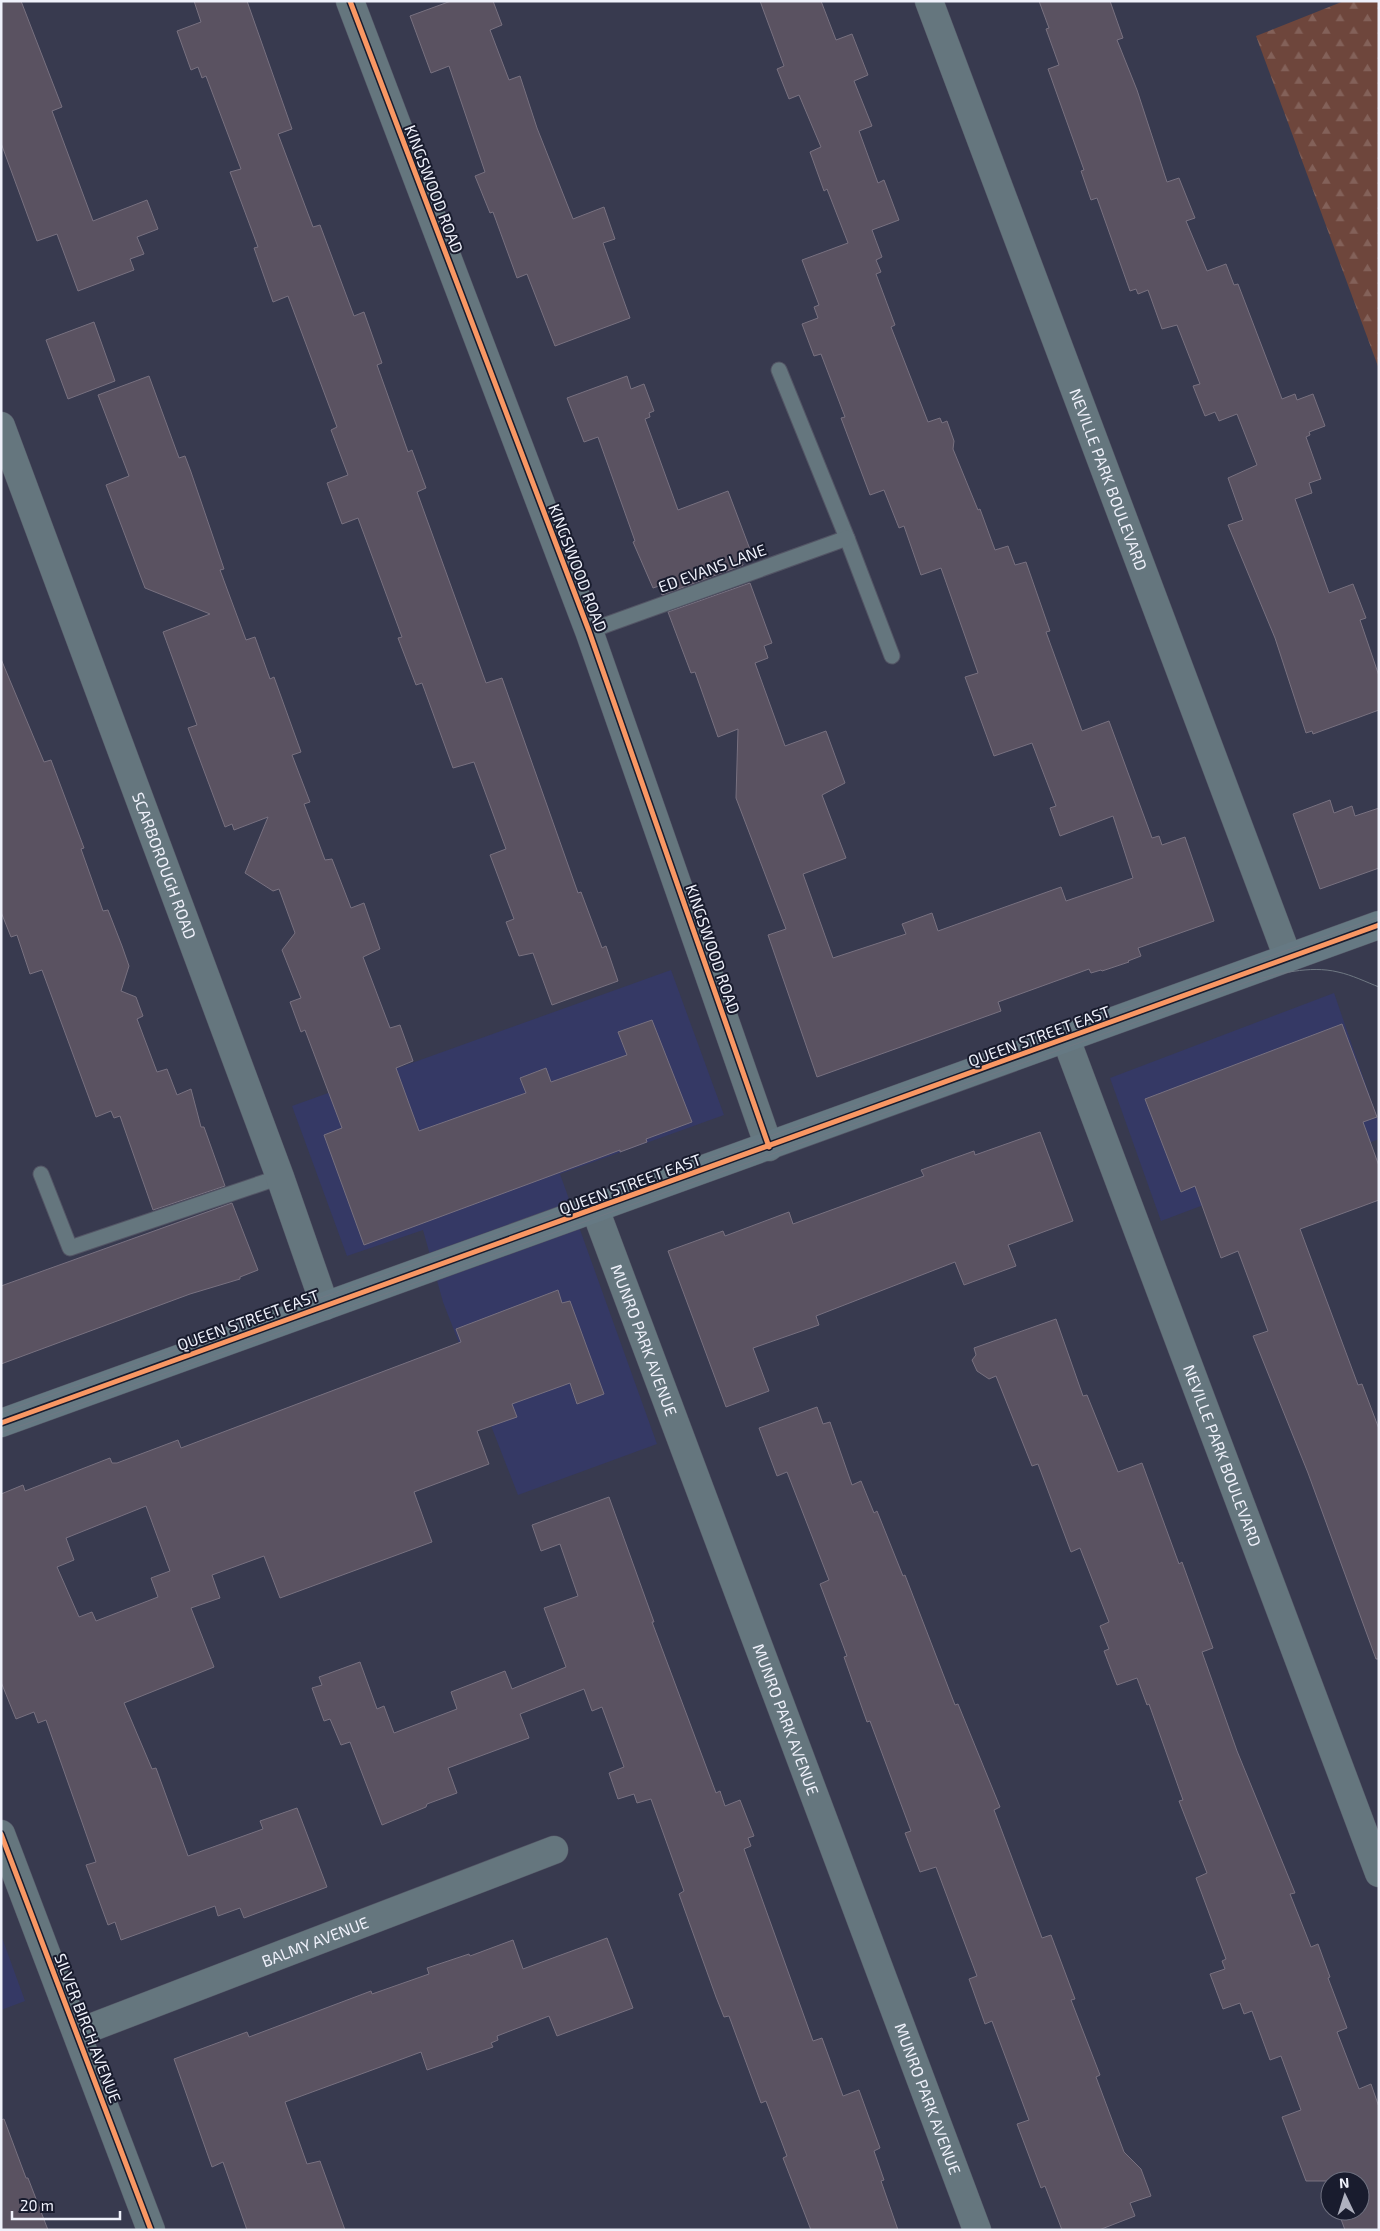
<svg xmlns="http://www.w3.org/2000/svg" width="1380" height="2231" font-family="'Exo 2',sans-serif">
	<defs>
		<pattern id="forest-firs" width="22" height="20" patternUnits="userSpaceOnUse" patternTransform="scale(1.25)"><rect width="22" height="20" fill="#6e463c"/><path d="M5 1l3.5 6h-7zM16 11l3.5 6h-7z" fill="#836159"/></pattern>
	</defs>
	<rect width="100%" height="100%" fill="#383a4f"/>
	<g fill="#353965">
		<path d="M671,970l53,145 -164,59 97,270 -139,51 -75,-193 -20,-72 -76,26 -55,-150z"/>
		<path d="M1334,993l45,130v16l-218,82 -51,-143z"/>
		<path d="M1,1935l24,66 -24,9z"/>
	</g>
	<path fill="url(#forest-firs)" d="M1344,1h35v368l-123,-333z"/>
	<g fill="#5a5261" stroke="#787180" fill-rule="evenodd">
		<path d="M1,1h20l41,106 -10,4 41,110 54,-21 11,29 -21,8 7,17 -14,5 4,11 -56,21 -21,-57 -20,7 -36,-98z"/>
		<path d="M194,1h53l45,128 -14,5 35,93 7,-2 34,91 10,-4 18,51 -5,2 31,87 4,-2 14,38 -9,4 69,191 16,-5 76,215 3,-1 21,56 4,-2 12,35 -66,24 -19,-52 -14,3 -13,-34 8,-3 -24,-64 16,-6 -32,-87 -21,6 -31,-85 -6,2 -18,-47 4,-1 -44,-119 -16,6 -15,-41 21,-8 -17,-45 6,-3 -49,-131 -15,6 -19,-54 4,-1 -28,-75 11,-3 -35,-93 -4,2 -4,-11 -7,3 -14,-39 24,-9z"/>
		<path d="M451,1h42l9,24 -12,5 19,50 11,-4 17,52 36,91 31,-12 11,32 -12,4 27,75 -75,28 -28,-72 -10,4 -24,-66 -3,1 -15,-37 10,-4 -36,-106 -18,7 -21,-57z"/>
		<path d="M760,1h61l15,39 16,-6 16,41 -14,6 18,45 -13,5 19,52 6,-3 15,40 -27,10 10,27 -6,3 5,12 -5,2 19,51 -4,2 37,95 12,-4 2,5 5,-2 7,20 -1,8 25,61 2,-1 15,41 13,-4 7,19 11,-3 24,69 -4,1 36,99 27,-10 43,117 7,-2 3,9 23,-8 29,84 -76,27 3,8 -13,5 1,1 -27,9 -1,-1 -10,3 -2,-4 -91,33 3,9 -184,66 -49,-142 18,-6 -50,-131 2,-69 -20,8 -23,-65 -4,1 -23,-61 82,-29 22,60 -8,3 4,12 -13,5 30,83 41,-15 19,52 -23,12 24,63 -43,16 30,84 73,-24 -4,-10 30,-11 6,18 123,-44 5,14 67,-23 -20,-62 -53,20 -10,-28 6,-2 -24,-63 -38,13 -29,-79 13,-4 -37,-105 -20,7 -17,-49 -5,2 -15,-38 -14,5 -29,-77 4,-1 -24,-63 -7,2 -12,-32 16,-6 -4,-11 5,-2 -17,-45 46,-17 -21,-54 -3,2 -14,-39 11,-5 -22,-52 -10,4 -12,-30 7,-3z"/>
		<path d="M1039,1h71l13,37 -6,2 20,50 30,92 12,-4 16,40 -9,3 21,50 19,-7 8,21 4,-1 44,115 13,-5 2,6 16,-6 12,32 -16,6 1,3 -4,2 15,42 -12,4 3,10 -17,6 34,94 24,-9 13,34 -6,2 19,56v34l-66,24 -1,-3 -6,2 -31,-95 -47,-113 15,-5 -15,-42 29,-13 -20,-51 -18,7 -4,-9 -10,4 -12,-30 7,-2 -23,-59 -15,4 -14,-39 -10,4 -2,-5 -6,2 -33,-93 -6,2 -10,-29 3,-1 -36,-101 11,-4 -13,-36 3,-1z"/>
		<path d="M94,322l21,59 -47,18 -22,-59z"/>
		<path d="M149,376l30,82 6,-2 6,16 33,97 -4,1 26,70 9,-3 15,42 4,-2 27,75 -9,3 18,47 -6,2 21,56 7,-1 19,49 13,-5 16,46 -17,8 27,71 10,-3 13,36 -17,7 23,63 107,-38 -6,-15 26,-10 5,14 76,-27 -9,-23 34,-12 40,102 -46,17 1,3 -27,10v-2l-256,95 -40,-110 18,-7 -37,-98 -4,2 -11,-30 11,-4 -19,-48 13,-17 -16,-44 -6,2 -28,-18 23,-56 -34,13 -2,-6 -7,3 -37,-99 9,-3 -34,-93 47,-18 -65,-26 -39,-103 23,-9 -31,-81z"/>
		<path d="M627,376l4,13 13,-5 10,27 -5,2 1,4 -5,2 33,91 50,-19 23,61 -11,4 3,9 -81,30 -3,-9 -6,2 -20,-46 2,-1 -37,-104 -14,5 -17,-44z"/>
		<path d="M1,659l43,103 7,-2 33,88 -3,1 22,62 5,-1 14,36 7,20 -8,25 15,6 7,19 -6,3 20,53 10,-3 10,26 14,-6 10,38h3l21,59 -72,24 -33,-94 -6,2 -3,-7 -15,6 -54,-147 -12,4 -13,-39 -6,2 -10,-25z"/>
		<path d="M1330,800l4,13 18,-7 3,10 24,-8v60l-59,21 -27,-75z"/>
		<path d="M1342,1024l35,93 -14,5 16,44v34l-79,29 58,156 4,-1 17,45v230h-3l-68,-186 -55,-137 15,-5 -30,-80 -17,7 -26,-72 -14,6 -36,-93z"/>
		<path d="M1040,1132l33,89 -65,24 8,21 -52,19 -9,-23 -139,54 3,9 -66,23 16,43 -43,16 -58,-156 55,-20 2,5 64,-24 4,12 131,-48 -3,-6 53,-19 1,4z"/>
		<path d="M232,1203l26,67 -18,7v2l-50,15 -189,70v-78z"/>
		<path d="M558,1290l4,13 8,-2 34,93 -27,10 -7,-21 -58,21 5,13 -40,14 12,33 -75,28 18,50 -152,56 -16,-42 -52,19 8,23 -29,10 23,59 -90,36 28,66 4,-1 32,88 75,-27 -3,-8 37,-13 30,79 -83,31 -4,-10 -22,8 -3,-10 -94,34 -6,-18 -7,3 -22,-60 10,-3 -50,-142 -8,3 -4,-11 -18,7 -15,-37v-188l22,-9 2,6 85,-33 2,5h5l61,-23 3,8 280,-106 -5,-13zM146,1506l24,65 -19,7 7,19 -62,24 -4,-9 -13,5 -22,-50 17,-7 -8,-22z"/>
		<path d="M1056,1319l27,77 4,-1 31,77 24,-9 37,101 3,-2 31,86 -11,4 35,99 58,142 -5,1 21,53 7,-3 12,33 -2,1 19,50 -10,4 22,57 12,-5 8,23v123h-34l-7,-19h22v-30h-30v8l-3,-8h-21l-24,-64 19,-7 -20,-54 -11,4 -18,-49 -8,3 -4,-11 -17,6 -13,-35 15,-5 -3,-8 4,-2 -30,-81 11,-5 -28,-72 4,-1 -34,-96 -2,1 -10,-27 -20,7 -13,-34 5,-2 -9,-23 9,-4 -29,-74 -9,4 -33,-88 -6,2 -36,-90 -7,3 -12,-8 -5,-11 4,-5 -2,-7z"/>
		<path d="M817,1407l6,17 7,-2 22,63 9,-4 13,32 3,-2 26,65 2,-1 50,130 3,-1 42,103 -6,3 48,128 9,-3 24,64 -4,1 29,75 -4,2 28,75 17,17 10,27 -21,7 5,13 -36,14h-37l-17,-44 -4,2 -24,-64 12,-4 -37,-99 -7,3 -16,-45 8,-3 -41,-109 -16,5 -15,-39 6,-2 -41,-110 -3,1 -23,-65 3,-1 -27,-72 9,-4 -42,-108 -10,4 -18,-48z"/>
		<path d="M609,1497l45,125h-2l64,171 4,-2 5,15 15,-6 14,36 -6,2 3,8 -7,3 69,192 9,-3 21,58 16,-6 21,58 -6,3 10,29 -3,1 17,49h-87l-28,-72 4,-2 -21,-55 -5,2 -32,-87 -5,1 -8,-20 -37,-103 5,-3 -33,-92 -14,4 -3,-9 -16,5 -9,-26 15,-6 -22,-60 -10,4 -8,-22 -64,25 9,24 -81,30 9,25 -30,11 -1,3 -44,18 -32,-83 -9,3 -11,-26 -6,2 -12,-33 10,-3 -3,-8 41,-15 17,47 7,-3 10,27 63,-24 -6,-17 54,-21 7,18 54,-22 -22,-59 34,-12 -18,-52 -19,7 -9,-26z"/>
		<path d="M607,1938l26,70 -76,28 -8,-20 -52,20 1,4 -7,3 2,4 -66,23 -6,-18 -136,50 22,62 13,-3 25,69h-98l-24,-68 -11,5 -38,-108 73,-27 2,5 122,-46 1,3 57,-20 -2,-6 42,-14 1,2 43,-16 10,29z"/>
		<path d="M4,2119l22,59h2l20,52h-47v-110z"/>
	</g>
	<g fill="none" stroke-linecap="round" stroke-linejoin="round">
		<g stroke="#535565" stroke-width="17">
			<g id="service">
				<path d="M779,370l68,168 45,118"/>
				<path d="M589,631l258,-93"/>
				<path d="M41,1174l29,74 210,-71"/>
			</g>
		</g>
		<g stroke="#535565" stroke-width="29">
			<g id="minor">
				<path d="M350,1l239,630 180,516"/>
				<path id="s1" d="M929,1l359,957"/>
				<path id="s2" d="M1,426l279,751 45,129"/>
				<path id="s3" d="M1066,1039l313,834"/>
				<path id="s4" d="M595,1209l382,1021"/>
				<path d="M1,1834l150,396"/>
				<path id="s5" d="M77,2033l477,-183"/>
			</g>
		</g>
		<g stroke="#535565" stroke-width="29">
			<path id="secondary" d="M1,1423l1378,-498"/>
		</g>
		<use href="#service" stroke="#65767e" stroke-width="15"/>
		<use href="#minor" stroke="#65767e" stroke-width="28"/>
		<use href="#secondary" stroke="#667983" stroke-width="28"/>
		<g stroke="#6f7883" stroke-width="1">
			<path d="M1,1413l1378,-496"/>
			<path d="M1,1433l1249,-452c29,-7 59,-16 88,-9 14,3 28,10 41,15"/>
		</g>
		<g stroke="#191c2e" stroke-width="8">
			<g id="cycleway">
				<path d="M350,1l239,630 180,516"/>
				<path d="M1,1423l1378,-498"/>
				<path d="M1,1834l150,396"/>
			</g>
		</g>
		<use href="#cycleway" stroke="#f99763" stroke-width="5"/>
	</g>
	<g text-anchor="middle" stroke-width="4" stroke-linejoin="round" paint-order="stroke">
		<g font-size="16" fill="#eff1fb" stroke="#191c2e">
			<text transform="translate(434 189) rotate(69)" y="6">KINGSWOOD ROAD</text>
			<text dy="6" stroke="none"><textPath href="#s1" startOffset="511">NEVILLE PARK BOULEVARD</textPath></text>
			<text transform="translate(578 568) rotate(69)" y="6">KINGSWOOD ROAD</text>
			<text transform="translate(712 568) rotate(-20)" y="6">ED EVANS LANE</text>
			<text dy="6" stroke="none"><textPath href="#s2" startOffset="469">SCARBOROUGH ROAD</textPath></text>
			<text transform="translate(713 949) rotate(71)" y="6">KINGSWOOD ROAD</text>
			<text transform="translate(1039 1036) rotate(-20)" y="6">QUEEN STREET EAST</text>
			<text transform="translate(630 1184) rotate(-20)" y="6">QUEEN STREET EAST</text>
			<text transform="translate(248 1320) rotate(-20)" y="6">QUEEN STREET EAST</text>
			<text dy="6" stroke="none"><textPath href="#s4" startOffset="140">MUNRO PARK AVENUE</textPath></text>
			<text dy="6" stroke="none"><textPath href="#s3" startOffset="445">NEVILLE PARK BOULEVARD</textPath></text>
			<text dy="6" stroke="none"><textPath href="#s4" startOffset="545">MUNRO PARK AVENUE</textPath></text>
			<text dy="6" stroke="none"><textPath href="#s5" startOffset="255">BALMY AVENUE</textPath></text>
			<text transform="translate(88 2028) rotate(69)" y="6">SILVER BIRCH AVENUE</text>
			<text dy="6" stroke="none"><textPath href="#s4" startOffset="950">MUNRO PARK AVENUE</textPath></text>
		</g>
	</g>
	<rect width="1380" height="2231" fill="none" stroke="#eff1fb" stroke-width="5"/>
	<g transform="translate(1345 2196) rotate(356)"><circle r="24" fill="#191c2e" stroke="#6f7180"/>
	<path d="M0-4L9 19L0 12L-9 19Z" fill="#afb1bf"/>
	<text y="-8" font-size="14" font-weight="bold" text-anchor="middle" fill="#eff1fb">N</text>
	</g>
	<path d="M12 2211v8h108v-8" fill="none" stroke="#eff1fb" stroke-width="2.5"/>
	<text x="20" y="2211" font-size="15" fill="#eff1fb" stroke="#191c2e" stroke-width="4" paint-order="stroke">20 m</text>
</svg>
